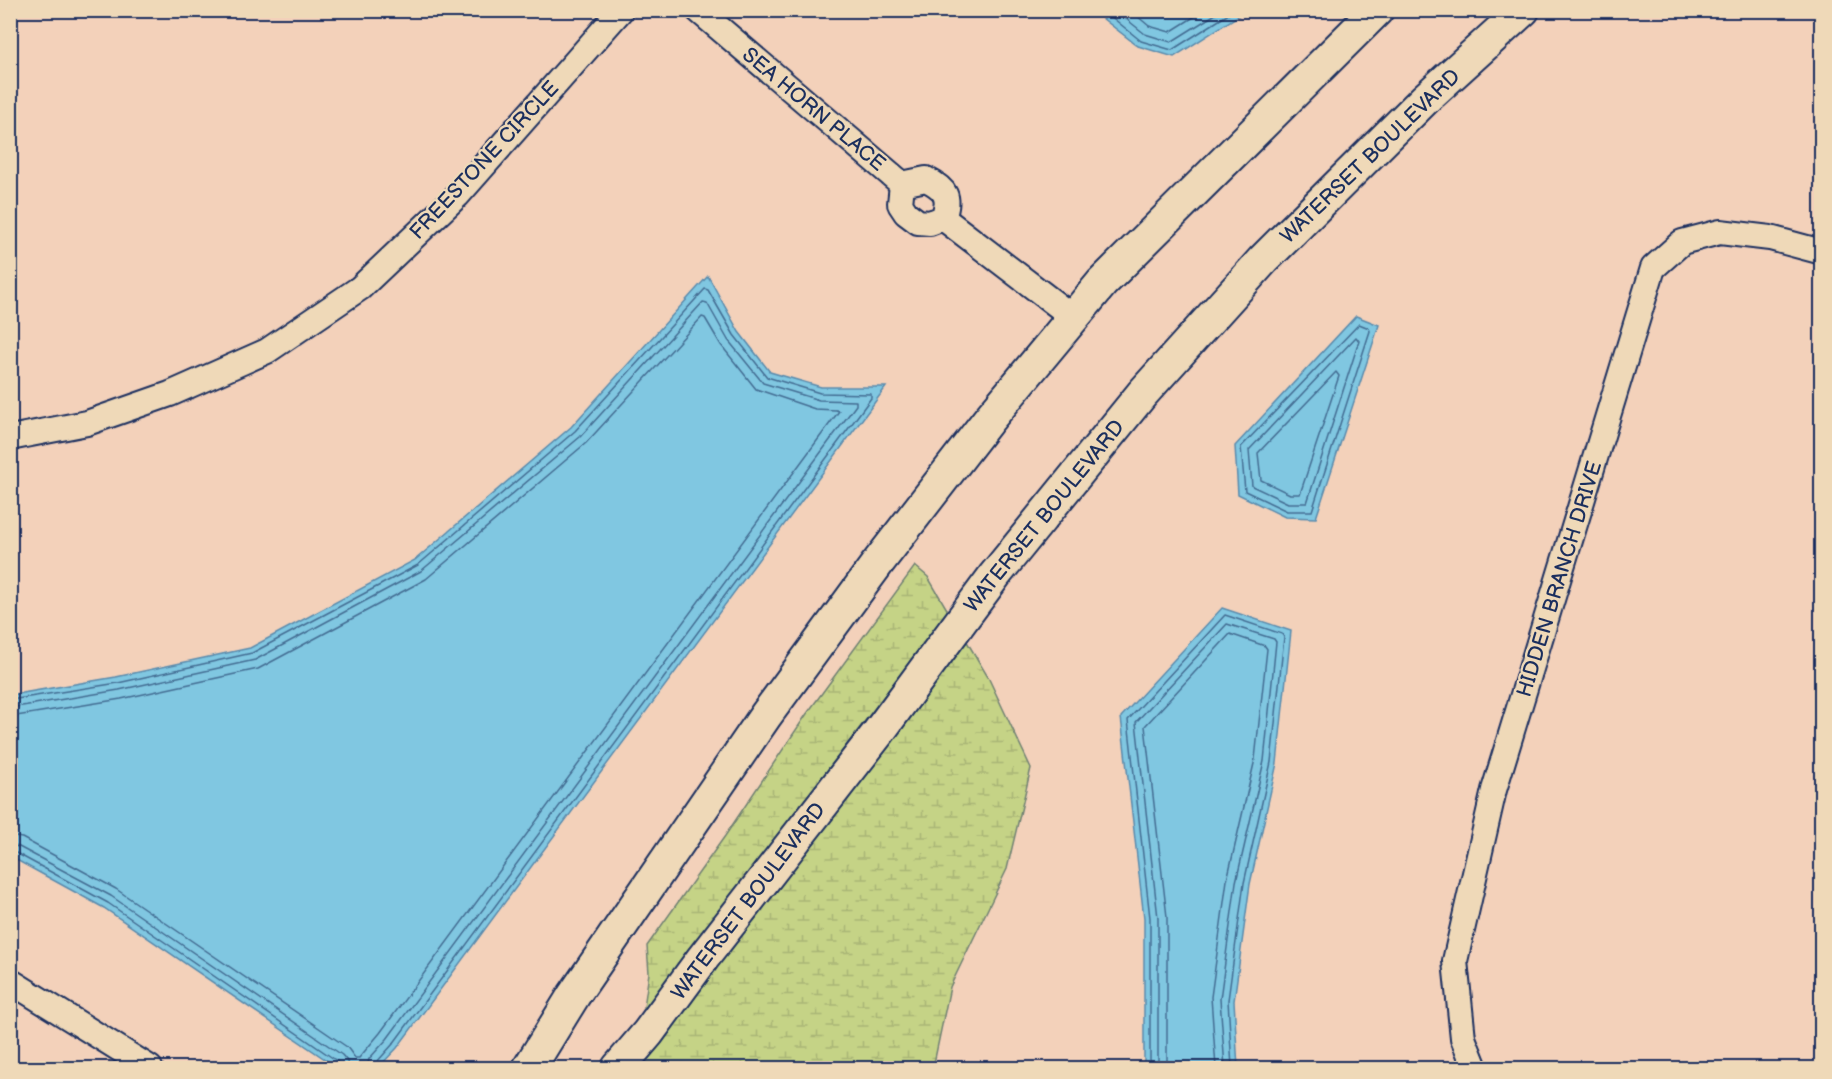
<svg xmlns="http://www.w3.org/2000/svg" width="1832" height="1079" font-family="'Balsamiq Sans',sans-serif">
	<defs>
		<pattern id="wetland-marsh" width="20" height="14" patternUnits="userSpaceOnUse" patternTransform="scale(1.5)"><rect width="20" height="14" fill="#c5d386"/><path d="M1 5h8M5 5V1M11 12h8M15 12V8" fill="none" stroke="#a9b576"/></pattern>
	</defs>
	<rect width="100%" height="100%" fill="#f3d1ba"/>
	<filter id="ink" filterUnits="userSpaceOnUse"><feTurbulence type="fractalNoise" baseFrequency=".0167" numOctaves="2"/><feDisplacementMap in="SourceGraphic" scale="12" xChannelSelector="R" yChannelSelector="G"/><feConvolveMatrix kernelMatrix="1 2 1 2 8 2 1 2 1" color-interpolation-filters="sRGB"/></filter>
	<g filter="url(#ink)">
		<g fill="url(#wetland-marsh)" stroke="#708172" stroke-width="1.5">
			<path d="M915,566l13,11 20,34c-100,135 -206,267 -305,403l6,-41 -2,-27 78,-110 81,-121z"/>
			<path d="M966,640l22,37 43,91 -24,101 -57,118 -17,81h-295z"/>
		</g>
		<g fill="#80c7e1" stroke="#588aad" stroke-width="1.5">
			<path d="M1093,11h150l-5,5 -64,41 -36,-11z"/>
			<path d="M708,276l31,56 31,40 51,15h65l-489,661 -19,20h-40l-234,-160 -93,-51v-162l105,-18 134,-29 165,-88 156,-133z"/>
			<path d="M1356,316l23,9 -63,193 -31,-1 -47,-23 -3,-48z"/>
			<path d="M1222,608l69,23 -14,132 -27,121 -16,117 4,67h-94v-150l-23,-201z"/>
		</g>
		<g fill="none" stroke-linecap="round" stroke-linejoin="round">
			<g stroke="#436c92" stroke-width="1.5">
				<path d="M1103,10l38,31 31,9 63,-40"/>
				<path d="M1115,10l30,24 26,8 51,-32"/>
				<path d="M1130,10l19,16 21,6 35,-22"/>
				<path d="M1359,324l10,4 1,3 -58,180h-25l-42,-20 -4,-44z"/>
				<path d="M1356,337l3,4 -52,162h-19l-36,-17 -3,-36z"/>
				<path d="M1336,372l3,4 -39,118h-10l-29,-14 -3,-27z"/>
				<path d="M10,700l108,-17 134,-30 166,-88 157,-134 130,-142 3,1 26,45 33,42 53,16 51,1v4l-478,646 -17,19 -1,5"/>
				<path d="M10,708l109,-18 136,-30 166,-89 159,-134 123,-135 4,1 21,37 35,43 56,17 37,1v4l-469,634 -18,20 -2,9"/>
				<path d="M10,717l111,-18 137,-30 168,-90 160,-136 116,-126 3,1 16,27 35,44 59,20 21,1 3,1 -459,622 -21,25h-4l-8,-11 -231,-158 -94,-51 -12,-2"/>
				<path d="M10,845l9,2 92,49 231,159 5,6 1,7"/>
				<path d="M10,853h6l92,50 229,158 3,7"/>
				<path d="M1150,1068v-150l-22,-198 97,-105 57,19 2,3 -13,125 -27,121 -16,117 4,68"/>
				<path d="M1158,1068v-150l-22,-196 91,-98 47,15 2,3 -12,119 -28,121 -16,117 5,69"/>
				<path d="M1167,1068v-151l-22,-191 85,-92 35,12 2,3 -12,110 -28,121 -16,117 5,71"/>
			</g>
			<g stroke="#1b2f5e" stroke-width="28">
				<g id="minor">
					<path d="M698,10l204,174"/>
					<path d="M926,179c20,10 25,18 17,39l-13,5 -12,-1 -12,-9 -6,-9 2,-20z"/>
					<path d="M943,218l131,100"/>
					<path d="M10,438l77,-15 83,-29 97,-43 93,-63 98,-93 163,-185"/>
					<path d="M10,981l140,87"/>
					<path d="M1475,1068l-12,-30 -8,-77 39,-171 159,-522 29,-26 38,-10 50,6 52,14"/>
				</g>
			</g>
			<g stroke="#1b2f5e" stroke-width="36">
				<g id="tertiary">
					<path d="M529,1068l45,-73 192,-280 111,-151 112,-145 113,-136 275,-273"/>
					<path d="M618,1068l30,-35 55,-75 175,-225 117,-158 147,-181 121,-134 162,-161 98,-89"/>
				</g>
			</g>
			<use href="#minor" stroke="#efd9b8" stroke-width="24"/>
			<use href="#tertiary" stroke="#efd9b8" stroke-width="32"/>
		</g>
	</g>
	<g text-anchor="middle" stroke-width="4.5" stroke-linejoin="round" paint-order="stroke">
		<g font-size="21" fill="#1b2f5e" stroke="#efd9b8">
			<text transform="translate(814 109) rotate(40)" y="7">SEA HORN PLACE</text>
			<text transform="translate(1370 156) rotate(-44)" y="7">WATERSET BOULEVARD</text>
			<text transform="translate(484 160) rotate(-47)" y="7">FREESTONE CIRCLE</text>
			<text transform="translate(1044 516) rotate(-51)" y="7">WATERSET BOULEVARD</text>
			<text transform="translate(1559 579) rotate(-73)" y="7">HIDDEN BRANCH DRIVE</text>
			<text transform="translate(748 901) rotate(-53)" y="7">WATERSET BOULEVARD</text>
		</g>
	</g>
	<rect width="1832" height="1079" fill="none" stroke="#efd9b8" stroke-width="36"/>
	<rect x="18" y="18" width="1796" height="1043" fill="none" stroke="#1b2f5e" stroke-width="2" filter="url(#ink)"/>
</svg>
